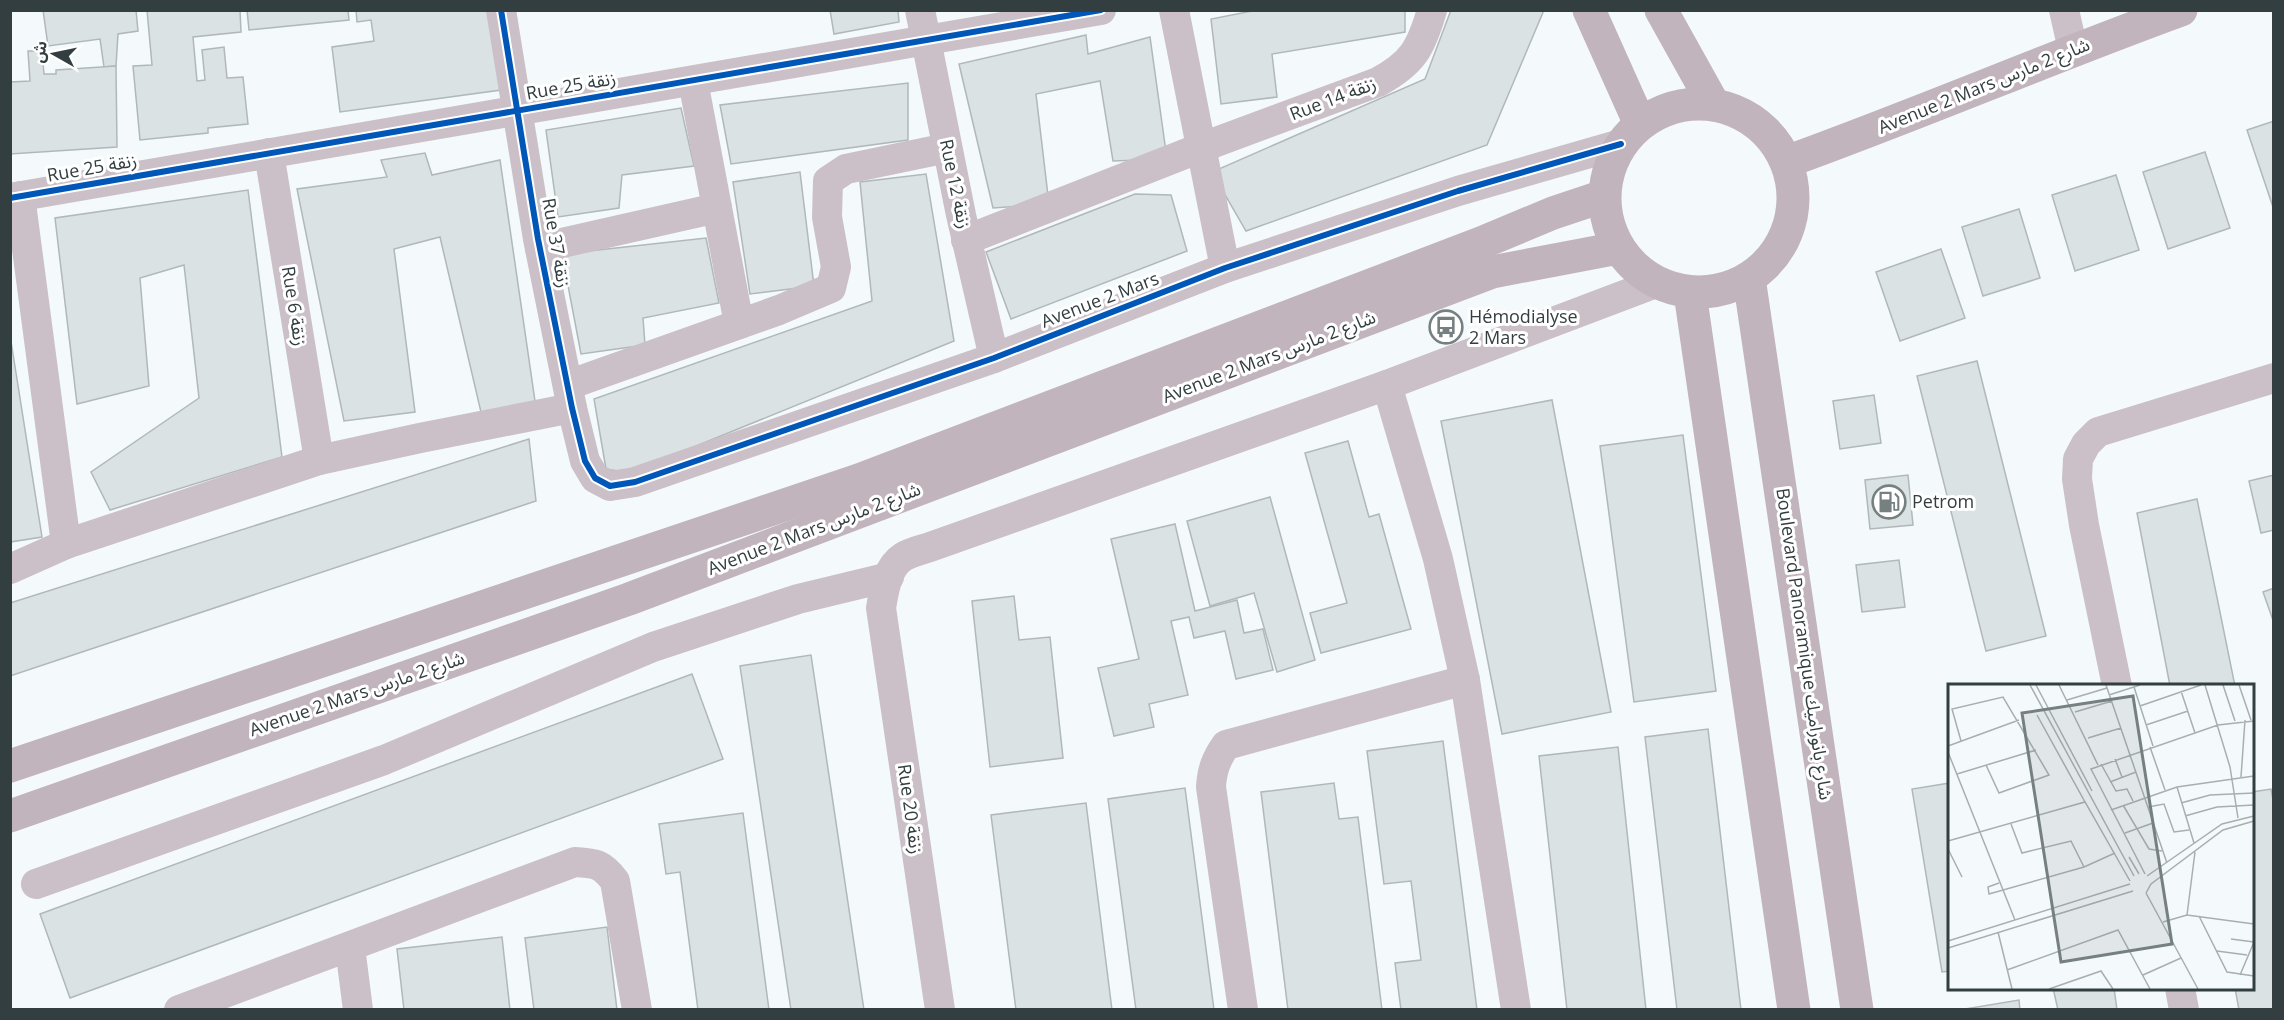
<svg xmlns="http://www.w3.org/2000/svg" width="2284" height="1020" font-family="'Open Sans','Noto Sans Arabic',sans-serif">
	<rect width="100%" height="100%" fill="#f4fafb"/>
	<g fill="#dae2e3" stroke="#b0b8b9" stroke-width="1.5">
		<path d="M43,10h93l2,21 -20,3 -2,32 -12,1 -4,-28 -52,7z"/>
		<path d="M147,10h93l1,22 -48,5 4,44 8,-1 -3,-30 22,-3 3,31 16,-1 5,47 -40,4v5l-68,7 -7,-74 19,-1z"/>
		<path d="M247,10h101l1,10 -100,10z"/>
		<path d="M356,10h134l11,80 -161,22 -8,-65 42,-6 -3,-21 -14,2z"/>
		<path d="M830,10h68l1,12 -65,12z"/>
		<path d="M1257,10h148v22l-133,22 5,43 -56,7 -10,-85z"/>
		<path d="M1451,10h93l-57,135 -241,86 -34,-59 213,-93z"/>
		<path d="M1086,35l2,19 62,-17 17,122 -54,2 -13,-80 -64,13 13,110 -56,4 -34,-144z"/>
		<path d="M28,51h14l2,23h12v-4l60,-4 1,81 -107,7v-72l20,-1z"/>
		<path d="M908,83v57l-177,24 -11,-59z"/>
		<path d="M681,108l13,58 -72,9 -3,33 -61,9 -12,-87z"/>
		<path d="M2274,121v89l-27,-80z"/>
		<path d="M2205,152l25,76 -62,21 -25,-77z"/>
		<path d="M425,153l7,22 68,-15 37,255 -53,10 -44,-188 -46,12 21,163 -71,9 -47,-232 90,-12 -6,-17z"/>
		<path d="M800,172l14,114 -64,8 -17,-112z"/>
		<path d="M926,174l28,167 -324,132 -24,-4 -12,-70 278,-98 -12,-119z"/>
		<path d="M2116,175l23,75 -64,21 -23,-76z"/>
		<path d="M248,190l34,267 -172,53 -19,-38 108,-74 -15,-133 -44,13 9,108 -72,18 -22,-186z"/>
		<path d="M1135,194l36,1 16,56 -176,68 -25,-67z"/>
		<path d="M2019,209l21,69 -57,18 -21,-69z"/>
		<path d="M706,238l13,65 -76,15 2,27 -64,9 -19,-100z"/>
		<path d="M1941,249l24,69 -65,23 -24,-69z"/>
		<path d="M10,335l32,202 -32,5z"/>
		<path d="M1977,361l69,275 -60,15 -69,-275z"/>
		<path d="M1874,395l7,48 -41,6 -7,-48z"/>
		<path d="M1552,400l59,312 -109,22 -61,-313z"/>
		<path d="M1683,435l33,256 -82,11 -34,-256z"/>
		<path d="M529,439l7,62 -526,175v-73z"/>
		<path d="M1348,441l21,76 10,-3 32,115 -90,24 -11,-40 37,-10 -42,-150z"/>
		<path d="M1908,475l5,50 -43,4 -5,-49z"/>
		<path d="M2274,475v55l-13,3 -12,-52z"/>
		<path d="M1270,497l45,163 -38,12 -23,-79 -44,13 -23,-85z"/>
		<path d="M2197,499l38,187h-65l-33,-173z"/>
		<path d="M1175,524l20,87 42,-11 7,33 19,-4 10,41 -37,9 -11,-48 -31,7 -5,-21 -18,4 17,74 -39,9 5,23 -40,9 -16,-68 41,-9 -28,-120z"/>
		<path d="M1899,560l6,47 -43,5 -6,-47z"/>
		<path d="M2274,588v35l-11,-31z"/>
		<path d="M1014,596l5,44 31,-3 13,121 -73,9 -18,-166z"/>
		<path d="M811,655l53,355h-73l-51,-344z"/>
		<path d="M692,674l31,85 -653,239 -30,-84z"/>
		<path d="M1708,729l33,281h-64l-32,-273z"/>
		<path d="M1443,741l34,269h-76l-6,-47 26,-3 -10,-79 -27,3 -17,-133z"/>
		<path d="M1618,747l28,263h-79l-28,-254z"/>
		<path d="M1334,783l5,36 19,-2 24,193h-94l-27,-218z"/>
		<path d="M1950,783v188l-8,1 -30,-183z"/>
		<path d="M1185,788l29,222h-78l-28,-211z"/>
		<path d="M2271,789l3,17v204h-35l-4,-22h17v-196z"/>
		<path d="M1086,803l26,207h-96l-25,-195z"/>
		<path d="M743,813l26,197h-71l-18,-138 -14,2 -7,-50z"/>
		<path d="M607,927l10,83h-83l-9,-72z"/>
		<path d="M502,937l8,73h-106l-7,-61z"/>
		<path d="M2053,988h61l3,22h-59z"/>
		<path d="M2019,1000l1,10h-61z"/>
	</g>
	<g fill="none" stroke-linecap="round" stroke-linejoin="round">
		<g stroke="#cbc0c7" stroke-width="30">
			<path d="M501,10l37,229 34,169 13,53 10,17 15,8 25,-4 359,-124 231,-90 233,-77 163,-47"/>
			<path d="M920,10l41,205 33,143"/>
			<path d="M1174,10l51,258"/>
			<path d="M2064,10l9,40"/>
			<path d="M693,81l46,243"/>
			<path d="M269,153l50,307"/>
			<path d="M20,196l46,348"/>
			<path d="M10,198l1091,-188"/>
			<path d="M966,240l234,-92 178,-66c35,-19 43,-34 54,-72"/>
			<path d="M540,248l177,-40"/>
			<path d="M568,385l211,-75 52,-22 5,-21 -9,-50 1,-36 18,-12 101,-21"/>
			<path d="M1387,385l51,174 27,121 51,330"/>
			<path d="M10,569l56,-25 253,-84 101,-22 152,-30"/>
			<path d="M2117,686l-33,-161 -7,-46 1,-20 8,-15 12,-12 176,-54"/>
			<path d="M36,884l348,-124 269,-113 145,-48 91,-22"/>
			<path d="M350,947l8,63"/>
			<path d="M2180,988l4,22"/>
			<path d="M179,1010l396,-148c21,1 27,2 40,19l22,129"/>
			<path d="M940,1010l-59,-402c3,-17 6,-41 22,-51 8,-5 18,-7 27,-10l457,-162 269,-102"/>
			<path d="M1243,1010l-32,-223c1,-17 5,-28 15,-42l239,-65"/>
		</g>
		<g stroke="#c2b4bd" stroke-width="33">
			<path d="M1589,10l51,114"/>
			<path d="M1661,10l53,95"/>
			<circle cx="1699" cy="198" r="94"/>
			<path d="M1786,162c133,-48 263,-104 395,-152"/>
			<path d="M1749,278l108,732"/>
			<path d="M1690,293l104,717"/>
			<path d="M10,766l849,-286 622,-237 72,-30 51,-17"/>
			<path d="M10,816l619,-217 863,-327 126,-24"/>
		</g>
		<g stroke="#fff" stroke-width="10">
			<g id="cycleway">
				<path d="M501,10l37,229 34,169 13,53 10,17 15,8 25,-4 359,-124 231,-90 233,-77 163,-47"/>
				<path d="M10,198l1091,-188"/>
			</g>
		</g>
		<use href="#cycleway" stroke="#0057b8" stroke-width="6"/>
	</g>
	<defs>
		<g id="bus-ring" transform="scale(1.725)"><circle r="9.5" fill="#fff" stroke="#778081" stroke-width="1.5"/><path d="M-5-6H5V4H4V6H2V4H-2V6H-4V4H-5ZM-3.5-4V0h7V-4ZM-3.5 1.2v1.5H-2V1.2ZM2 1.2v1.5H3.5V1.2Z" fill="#778081"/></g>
		<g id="fuel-ring" transform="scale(1.725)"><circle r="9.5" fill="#fff" stroke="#778081" stroke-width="1.5"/><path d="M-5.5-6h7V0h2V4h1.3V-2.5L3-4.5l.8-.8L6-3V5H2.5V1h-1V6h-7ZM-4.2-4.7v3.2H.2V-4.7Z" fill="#778081"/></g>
	</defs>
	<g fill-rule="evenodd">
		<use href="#bus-ring" x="1446" y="327"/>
		<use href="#fuel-ring" x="1889" y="502"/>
	</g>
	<g text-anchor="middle" stroke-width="6" stroke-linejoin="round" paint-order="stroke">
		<g font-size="18" fill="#333e40" stroke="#fff">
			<text transform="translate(571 86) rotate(-10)" y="6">Rue 25 زنقة</text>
			<text transform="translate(1984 86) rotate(-22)" y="6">Avenue 2 Mars شارع 2 مارس</text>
			<text transform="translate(1333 99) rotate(-21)" y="6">Rue 14 زنقة</text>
			<text transform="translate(92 168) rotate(-10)" y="6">Rue 25 زنقة</text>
			<text transform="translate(955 184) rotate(78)" y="6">Rue 12 زنقة</text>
			<text transform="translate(556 243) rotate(80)" y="6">Rue 37 زنقة</text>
			<text transform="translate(1100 300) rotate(-21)" y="6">Avenue 2 Mars</text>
			<text transform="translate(294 306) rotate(81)" y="6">Rue 6 زنقة</text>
			<text transform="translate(1269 357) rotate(-21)" y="6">Avenue 2 Mars شارع 2 مارس</text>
			<text transform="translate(814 529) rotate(-21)" y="6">Avenue 2 Mars شارع 2 مارس</text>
			<text transform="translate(1804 644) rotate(82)" y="6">Boulevard Panoramique شارع بانوراميك</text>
			<text transform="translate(357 694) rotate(-19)" y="6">Avenue 2 Mars شارع 2 مارس</text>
			<text transform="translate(910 809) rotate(82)" y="6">Rue 20 زنقة</text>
		</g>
		<g font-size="18" fill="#333e40" stroke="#fff" text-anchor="start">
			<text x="1469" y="323">Hémodialyse<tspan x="1469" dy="21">2 Mars</tspan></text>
			<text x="1912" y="508">Petrom</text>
		</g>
	</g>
	<g transform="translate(1948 684)">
		<rect width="306" height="306" fill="#f4fafb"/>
		<path fill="none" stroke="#a7afb0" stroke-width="1.5" d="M82,1l104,191M88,1l56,106M111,1l39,80M158,1l61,178M257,1l25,82 8,51M275,1l12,36M291,1l12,35M186,3l19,59M233,7l14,42M161,11l31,-10M119,16l40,-12M192,22l61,-21M127,28l37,-11M89,31l48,87M198,41l42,-14M140,54l33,-10M13,57l-9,-32 51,-12 46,78 -50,18 -13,-28M0,62l71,-26M202,63l15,43M0,68l67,168M167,75l7,18M153,80l15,27 11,-2 6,12M9,90l79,-24M293,93l4,-57M162,98l26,-10M229,103l17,56M233,119l29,-8 44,-2M175,121l26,44 13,2M200,123l16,-3 10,28 15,-2M163,126l66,-23 77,-11M237,132l32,-9 37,-2M63,140l11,29 49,-12 13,26M177,149l28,-10M0,157l137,-39 45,79M0,165l14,28M181,173l10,17M197,190l-54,-105 127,-44 36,-4M199,192l75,-52 32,-8M51,199l-11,4 1,7 95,-27 31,-14M198,209l5,-9 72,-54 31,-9M198,209l52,96M239,231l8,-63M251,232l28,56 27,4M215,238l24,-7 67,9M50,248l14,57M283,255l23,3M0,257l182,-57M0,264l185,-57M269,267l30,4M59,286l111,-40 32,59M195,291l38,-17M292,291l14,-33M101,305l52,-18 12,18"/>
		<path fill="#778081" fill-opacity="0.15" stroke="#778081" stroke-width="3" d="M185,12l39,248 -111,18 -39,-249z"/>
		<rect width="306" height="306" fill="none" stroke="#333e40" stroke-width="3"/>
	</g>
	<rect width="2284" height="1020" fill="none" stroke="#333e40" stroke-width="24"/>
	<g transform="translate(54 54) rotate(279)" stroke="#ffffff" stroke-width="4.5" paint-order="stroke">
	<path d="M0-4.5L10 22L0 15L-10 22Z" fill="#333e40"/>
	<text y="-9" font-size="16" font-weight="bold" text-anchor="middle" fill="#333e40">ش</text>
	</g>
</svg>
